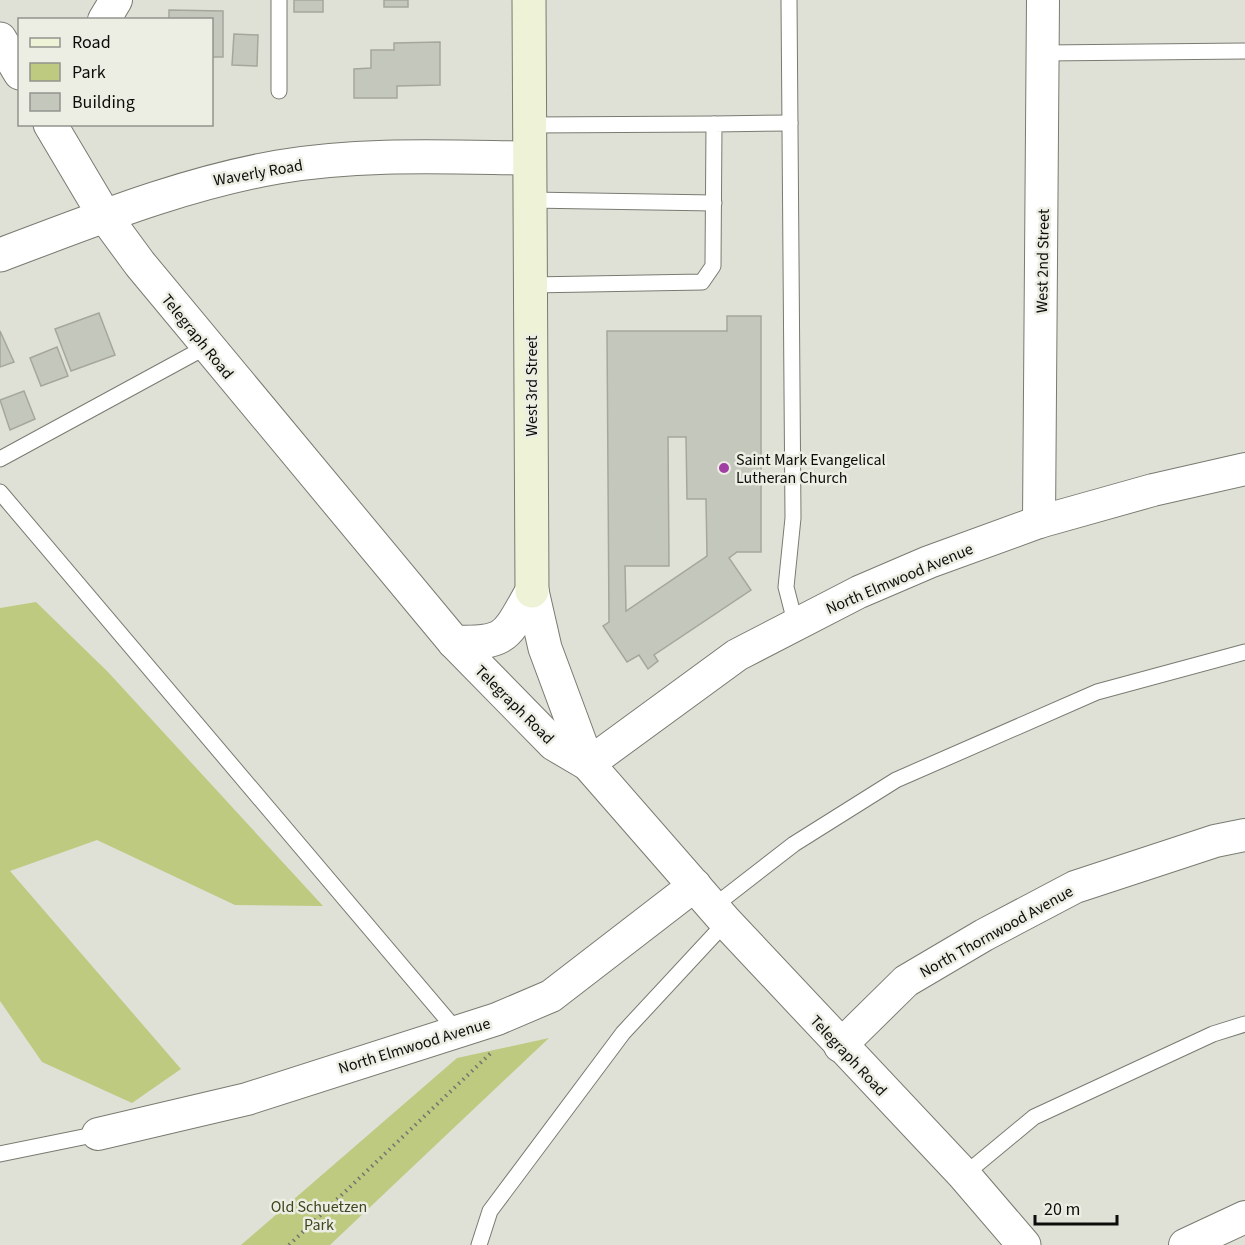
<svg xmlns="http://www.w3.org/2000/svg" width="1245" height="1245" font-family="'Source Sans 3',sans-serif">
	<rect width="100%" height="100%" fill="#dfe1d7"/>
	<g fill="#bdca80">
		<path d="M36,602l72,70 215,234 -88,-1 -138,-65 -87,31 171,198 -49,34 -90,-41 -42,-61v-393z"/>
		<path d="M549,1038l-219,207h-89l216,-187z"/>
	</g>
	<g fill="#c4c7bc" stroke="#a5a79d" stroke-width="1.5" fill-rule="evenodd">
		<rect x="294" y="0" width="29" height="12"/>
		<rect x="384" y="0" width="24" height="7"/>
		<path d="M169,10l54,1v46h-11v-37h-43z"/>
		<path d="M234,34l24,1 -1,31 -25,-1z"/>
		<path d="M440,42v43l-43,1v12h-43v-29l17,-1v-18h23v-7z"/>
		<path d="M99,313l16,42 -44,16 -16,-42z"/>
		<path d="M727,316h34v236h-24l-8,6 22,32 -97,65 4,6 -10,8 -9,-14 -12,7 -24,-36 6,-4 -2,-291h120zM668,437h18l1,62h19l1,57 -81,55 -1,-45h44z"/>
		<path d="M0,331l14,31 -14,5z"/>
		<path d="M57,347l11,29 -27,10 -11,-28z"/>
		<path d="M24,391l11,28 -25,11 -10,-30z"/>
	</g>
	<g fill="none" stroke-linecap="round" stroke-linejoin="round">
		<g stroke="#797b71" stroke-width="17">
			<g id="service">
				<path d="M279,0v91"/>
				<path d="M789,0l4,518 -7,69 9,35"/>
				<path d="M1044,53l201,-2"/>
				<path d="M531,125l183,-1"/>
				<path d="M530,200l184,3"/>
				<path d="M531,285l171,-3 11,-16 1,-142 76,-1"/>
				<path d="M0,459l206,-112"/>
				<path d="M0,492l456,538"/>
				<path d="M714,906l80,-62 102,-64 201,-88 148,-40"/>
				<path d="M0,1154l98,-20"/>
				<path d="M964,1175l70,-58 179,-83 32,-10"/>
				<path d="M479,1245l11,-34 133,-178 103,-111"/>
			</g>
		</g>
		<g stroke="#797b71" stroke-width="34">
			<g id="minor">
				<path d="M104,20l12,-20"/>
				<path d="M1039,522l4,-522"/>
				<path d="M588,764l149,-109 122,-63 70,-30 110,-40 114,-32 92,-21"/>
				<path d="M840,1046l66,-65 78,-46 91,-48 140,-46 30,-6"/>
				<path d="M98,1134l149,-35 250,-80 54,-23 144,-111"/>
				<path d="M1185,1245l60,-28"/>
			</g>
		</g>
		<g stroke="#797b71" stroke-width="35">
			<g id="tertiary">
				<path d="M0,39l20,34"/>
				<path d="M50,124l54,91 36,49 314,378 100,102 34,20 138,158 238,253 60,70"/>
				<path d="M0,255c91,-34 181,-71 278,-88 83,-14 167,-10 251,-9"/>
				<path d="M532,591l13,57 43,116"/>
				<path d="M454,642c54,2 52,-6 78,-51"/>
			</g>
		</g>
		<g stroke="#797b71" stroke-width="35">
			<path id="secondary" d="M529,0l3,591"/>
		</g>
		<path stroke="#74756f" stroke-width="4" stroke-dasharray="1.5 4.5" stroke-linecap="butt" d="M289,1245l203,-193"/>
		<use href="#service" stroke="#fff" stroke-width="15"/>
		<use href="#minor" stroke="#fff" stroke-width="32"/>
		<use href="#tertiary" stroke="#fff" stroke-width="33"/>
		<use href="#secondary" stroke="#eef2d7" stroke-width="33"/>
	</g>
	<circle fill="#a23fa5" stroke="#eceee4" stroke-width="2" cx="724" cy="468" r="6"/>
	<g text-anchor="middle" stroke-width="5" stroke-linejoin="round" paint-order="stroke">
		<g font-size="16" fill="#0c0d0a" stroke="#eceee4">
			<text transform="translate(258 172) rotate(-10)" y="6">Waverly Road</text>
			<text transform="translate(1042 261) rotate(-89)" y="6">West 2nd Street</text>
			<text transform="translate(198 336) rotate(51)" y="6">Telegraph Road</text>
			<text transform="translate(531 386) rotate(-90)" y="6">West 3rd Street</text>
			<text transform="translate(899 578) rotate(-23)" y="6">North Elmwood Avenue</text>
			<text transform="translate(515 704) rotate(45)" y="6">Telegraph Road</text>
			<text transform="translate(996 931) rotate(-29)" y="6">North Thornwood Avenue</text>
			<text transform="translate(414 1045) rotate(-17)" y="6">North Elmwood Avenue</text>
			<text transform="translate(849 1055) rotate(47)" y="6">Telegraph Road</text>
		</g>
		<g font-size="16" fill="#0c0d0a" stroke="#eceee4" text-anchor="start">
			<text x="736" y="465">Saint Mark Evangelical<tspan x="736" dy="18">Lutheran Church</tspan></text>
		</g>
		<g font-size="16" fill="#40461e" stroke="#eceee4">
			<text x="319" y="1212">Old Schuetzen<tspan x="319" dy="18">Park</tspan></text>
		</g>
	</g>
	<rect x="18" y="18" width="195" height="108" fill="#eceee4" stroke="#92948d" stroke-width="1.5"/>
	<rect x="30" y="38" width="30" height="9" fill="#eef2d7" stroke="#92948d" stroke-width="1.5"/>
	<text x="72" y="48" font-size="18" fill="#0c0d0a">Road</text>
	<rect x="30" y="63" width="30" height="18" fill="#bdca80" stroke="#92948d" stroke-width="1.5"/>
	<text x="72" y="78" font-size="18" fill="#0c0d0a">Park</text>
	<rect x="30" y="93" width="30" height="18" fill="#c4c7bc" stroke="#92948d" stroke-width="1.5"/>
	<text x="72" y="108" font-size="18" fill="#0c0d0a">Building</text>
	<path d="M1035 1215v9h82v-9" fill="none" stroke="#0c0d0a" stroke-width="3"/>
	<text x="1044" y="1215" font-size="18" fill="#0c0d0a" stroke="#eceee4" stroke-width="4.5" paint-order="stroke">20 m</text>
</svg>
